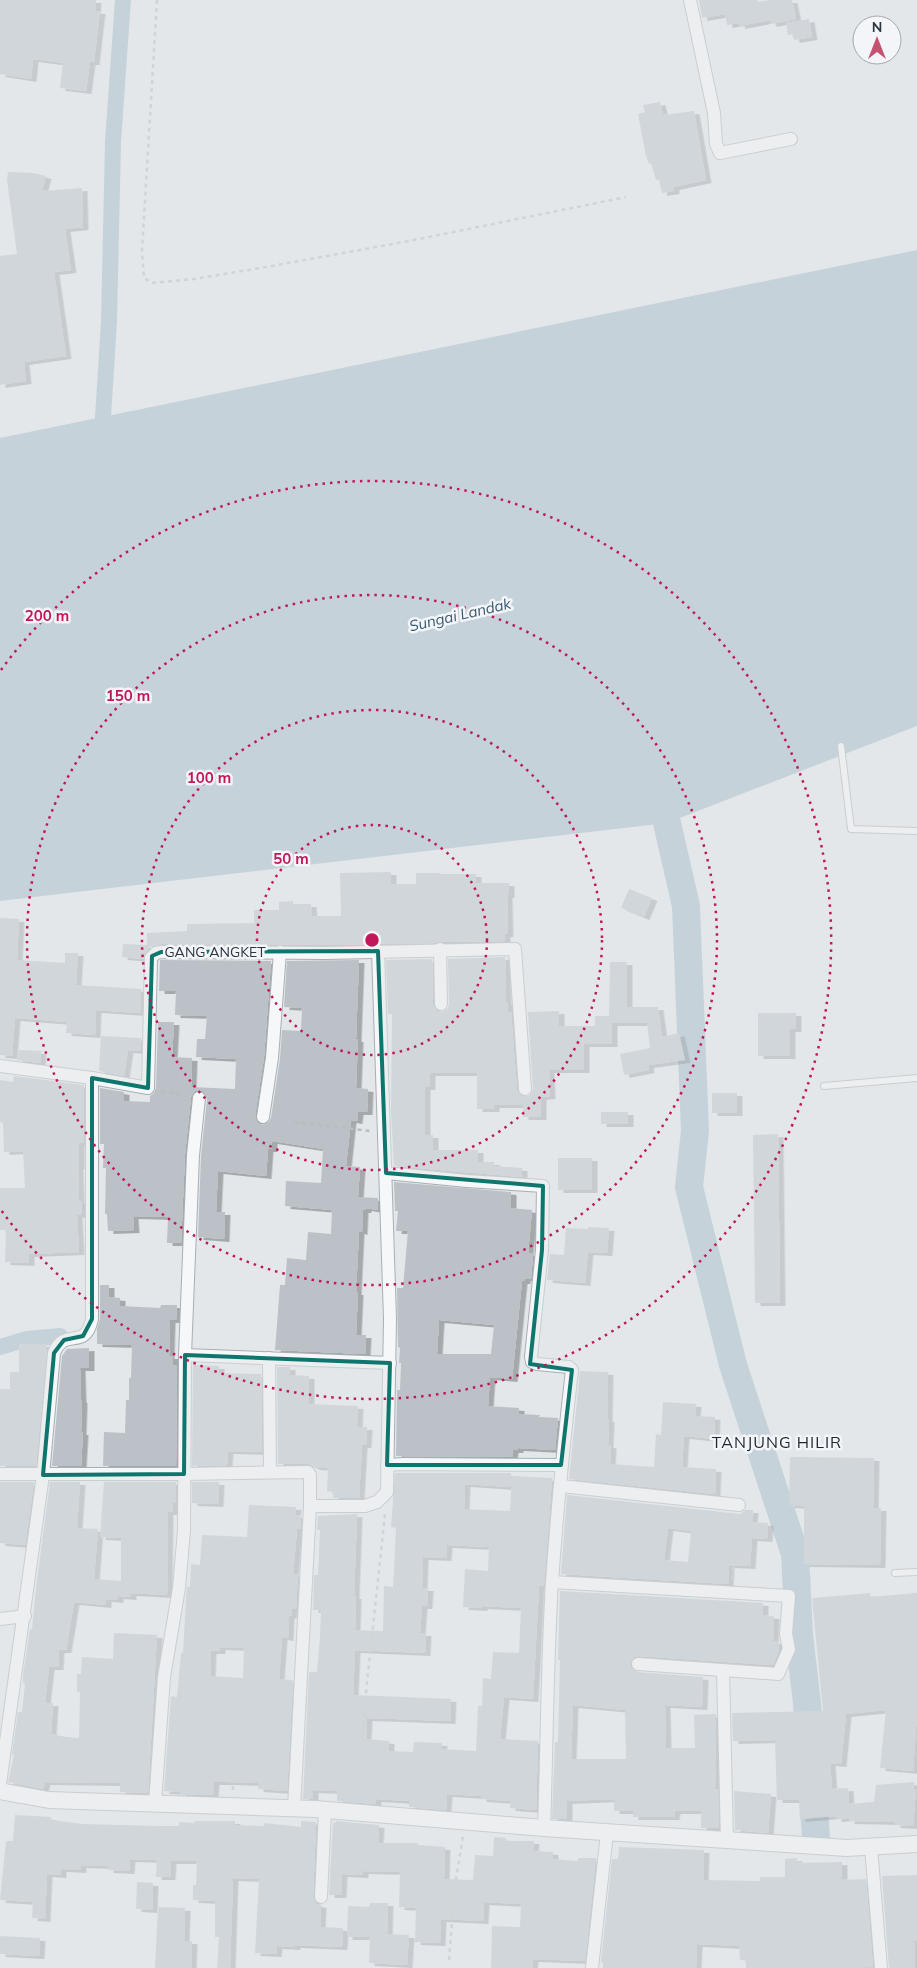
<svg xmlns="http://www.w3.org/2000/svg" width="917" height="1968" font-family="Mulish,sans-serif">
	<defs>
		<filter id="shadow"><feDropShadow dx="5.5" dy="3" stdDeviation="0" flood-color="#0004"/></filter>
	</defs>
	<rect width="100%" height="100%" fill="#e3e7ea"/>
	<path fill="#a1b9c8" d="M917,250v476l-250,97 -667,78v-463z"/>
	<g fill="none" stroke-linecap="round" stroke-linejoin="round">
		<g stroke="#a1b9c8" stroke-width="16">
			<path d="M105,440l-2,-23 6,-96 4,-179 10,-142"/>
			<path d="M0,1347l27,-8 33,-3"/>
		</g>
		<path stroke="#a1b9c8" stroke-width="28" d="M667,823l19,83 9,225 -6,56 44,178 62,189 4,81 8,68 9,135"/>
	</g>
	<g fill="#bbc1c7" fill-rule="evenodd" filter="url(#shadow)">
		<path d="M0,0h96l-1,11h5l-6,51h-4l-4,29 -26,-3 3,-25 -30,-4 -2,20 -31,-5z"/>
		<path d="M699,0h59v2l13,-2h21l4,19 -25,5 -1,-4 -30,6 -1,-3 -12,2 -2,-11 -23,4z"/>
		<path d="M809,19l3,18 -18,3 -1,-6 -5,1 -2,-12z"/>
		<path d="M660,102l3,13 31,-4 12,69 -32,7v4l-12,2 -3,-13h-3l-5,-17 -2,1 -3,-8 -8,-42 7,-2 -2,-7z"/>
		<path d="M8,172l26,1 12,3 -4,15 40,-3 1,39 -18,2 6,41 -17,2 12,84 -42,6 2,19 -26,4v-129l17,-2 -10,-74z"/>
		<path d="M391,872v12h25v-11h24v1h36v9h33v12h-2l1,39h-3v7l-60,1 -6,-1 -4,2 -109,2 -165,-1 -11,3 -5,6 -2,6 -21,-2 1,-13 24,1v-12l40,-2v-7l67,-1v-13h25v-8l14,-1v3h18l1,12h29l-1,-43z"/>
		<path d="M629,889l23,9 -8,19 -23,-9z"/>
		<path d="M0,918l19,1 -2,41 48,3v-10h13l-2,32 65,4 -1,24 -44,-3 -1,25 -29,-2 1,-11 -52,-4 -3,38 -12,-1z"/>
		<path d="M505,957l1,45h2v10h3l6,78 4,6h8l4,-7 -5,-77 31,-1v15h36v-10h14l1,-54h17v45h31l4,30 17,-4 6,27 -37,5 1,5 -25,5 -4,-21 30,-6 -3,-25h-35v21h-28v26h-35l1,26 -9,1v20h-18v-12h-29v4h-17v-36h-47v14h-5v48h8v15h45v12h16v4l28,2v9l-128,-11 -3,-56 1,-96h-4l-2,-54 46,-1 1,46 4,6 5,1 6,-4 1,-4 -1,-45z"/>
		<path d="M160,960l111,1 -7,96 -9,59 3,7 4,2 7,-3 2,-4 9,-59 2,-29 19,1 1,-23 -18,-1 3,-46 72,-1 -3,79h2l-2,49 12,1 -1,23h-9l-1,9 -6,-1 -5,46 14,1 -2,30 20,1v12l-12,-2v2h-3l-1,22 -3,-1 -3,61h2l-2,43h10l-1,19 -90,-4 5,-65h5l2,-27 19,2 2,-28 23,2 1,-24 -47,-4 1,-25 35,2 2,-34 -51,-8v8h-4l-2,27 -48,-5 -2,41h9l-1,27 -26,-2 3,-81 6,-57 -4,-8h-8l-4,6 -6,57 -4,89h-14l1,-26 -35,-1 1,14 -26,1 -1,-17h-2l1,-46h-3l1,-24h-4v-56l24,4v9l26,1v-6l4,-3 2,-5 2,-66h16l-2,35 20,1 -1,29 44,2 1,-30 -40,-2 1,-18h8l2,-23 -32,-1 1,-24h-17z"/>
		<path d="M758,1013h38v16h-6v27h-32z"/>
		<path d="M101,1036l40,2v13l-13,-1 -4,26 -25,-5z"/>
		<path d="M19,1050l22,1 -1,12 -23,-3z"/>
		<path d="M14,1076l70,9v58h-5v23h-1l1,35h3v14h-5l2,37 -50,2v9l-24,-1 1,-32h-6v-42h25l-2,-37 -19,1 -1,-29 -3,-1v-42l13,2z"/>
		<rect x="712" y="1093" width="25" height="20"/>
		<rect x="601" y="1112" width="27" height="12"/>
		<path d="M778,1134l2,169h-25l-2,-168z"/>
		<rect x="558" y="1158" width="34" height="32"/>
		<path d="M394,1182l117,10v16l21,2 -4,43 5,1 -2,25 -6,-1v3h-3l-10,98 -22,-2 -2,29 31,2v6l21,1 -1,2 19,1 -3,32 -37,-2v2h-5l-1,7 -116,-1 1,-66h3l1,-27h-2l1,-15 -2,-1 -1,-59h6l5,-57h-12l2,-20h-3zM439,1320l55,5 -3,29h-54z"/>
		<path d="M588,1227l21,1 -2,25 -19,-1 -3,31 -38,-3 3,-26 14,1 2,-27 22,1z"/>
		<path d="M100,1285h9v12l11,1v8l40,2 1,-3h16l-1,15h-6l-1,36h4v9h4l-1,101h-73l1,-34 21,1 1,-33h3v-22h2l1,-33 -35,-1v-15l3,-10z"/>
		<path d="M19,1344h27v5h1l-11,117h-36v-77h10v-17h9z"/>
		<path d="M89,1348v20h-9l1,32h1l-1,32h2l-2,34h-29l10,-110 5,-7z"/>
		<path d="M193,1365l26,1v7l42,1 1,78 -34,-1 -1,14 -35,1z"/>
		<path d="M277,1367h13v8l19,1v28l49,2 -1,21h10l-1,18h-4l-3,53h-26l1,-6 -7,-1 1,-23 -13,-1 -7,-3h-30z"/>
		<path d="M580,1371l28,1 -1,47h2l-1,26h3l-1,19 44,3 2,-33 5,1 2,-33 33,2 -1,12 20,1 -1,22 -30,-3 -2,31 34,2 -1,25 -146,-15z"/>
		<path d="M790,1457l84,1 -1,50h8l-1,57 -76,-1v-58l-15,-1z"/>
		<path d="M395,1473h116l-1,14 -45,-3 -1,25 46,2 2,-35 40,2 -8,108 -5,-1 -6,114 -29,-2 -4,42 38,2 -2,69 -26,-2 1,-7 -30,-2v-3l-34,-2 -1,16 -37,-3v-6l-33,-2v5l-39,-3v-10l-24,-1v9h-10l6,-127h8l3,-35 1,-27h-8l1,-35h4l2,-45h-3l1,-14 39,-2 -3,82h2l-1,34 28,1 1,-45 9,1 3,-59 -5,-1zM447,1545l42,2 -1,24 -23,-2 -2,38 19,1v-2l39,2 -2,45 -26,-1 -2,27 -8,-1 -1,28h-4l-2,45 -35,-2 1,-6 -28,-1 -1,10 -24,-1v-10l-23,-2 1,-21 83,3 1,-22 -98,-4 2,-45 70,3 1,-20h-6l2,-27h5l1,-18h-6l1,-31 23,1z"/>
		<path d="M0,1482h34l-9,63 -25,-2z"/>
		<path d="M50,1482h30l-3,46 21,1 -4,50 27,2v-43l-21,-1 4,-55h72v21h-3l-1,9h-4l-1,83 -36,-2v4l-13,-1v4l-12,-1v6l-32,-3 -8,48h-7l-1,17h-9l-4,36h8l-2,31 15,3 13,1 1,-46h-3v-18h4l1,-17 31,2 1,-26 43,2 -9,158 -28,-1v-9l-75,-1 -2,7 -35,-7 6,-27h-2l6,-43h4l3,-28 -2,-1v-8l7,-46h2l4,-41z"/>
		<path d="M192,1482h27l-1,22 -26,-1z"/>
		<path d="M567,1495l173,19 5,-4h8l-1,12 16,1 -1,16 -15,-1 -2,28 -21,-1 -1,19 -167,-10zM668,1528l23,3 -3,31 -24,-2z"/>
		<path d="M249,1505l47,2 -1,8 6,1v13h-4l-4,45h5l-2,35h-4l-1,7 -2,-1 -1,23 -6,-1 -3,42 14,1 -6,111 -29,-2v-6l-29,-1h-15l-1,13 -33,-1v-2l-16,-1 7,-95 6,1 4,-44h2l3,-55 1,-11h3l1,-23 9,1 2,-30 45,2zM220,1647l24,1 -1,30 -33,-2 1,-25h9z"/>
		<path d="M560,1591l203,12v12l11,1 -1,25h6l-1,12 -5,12 -134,-9 -5,1 -4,6 1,5 6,4 66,5 -1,30 -37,-2 1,43h29l-1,-33 22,-1 -1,75h3l1,39h-18v-17h-26l-1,6h-41v-6h-19v-12l-47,2v18h-15l3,-77h3l2,-82h-2zM573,1705l52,5 1,49h-55z"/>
		<path d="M870,1593v4l47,-4v120l-4,58 -33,-3 6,-58 -40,4 -5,50 -11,-1 2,26 16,-1 1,16 25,-2 2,-17 38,-3v7h2l-3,37 -18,-1v-3l-46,-1v-3l-13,1v-3l-36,3 -1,-19h-22l-2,-60 -42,1 -1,-28 91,-2 -11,-113z"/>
		<path d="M734,1791l37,3 -3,39 -33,-3z"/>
		<path d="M15,1815l36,2v3l32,4 75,2h21v-4l16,1v-2h40v4l29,1v-3l37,4v-6l15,1 -3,75 3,7 5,1 -1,22 23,1 -1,19 -47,-2v2l-18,-1 -1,8 -21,-1 4,-74 -26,-1 -3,90h-13l2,-31h-4v-36l-22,-1v-15h3l1,-24h-26l-1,16h-14l1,-17 -27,-1 -1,12 -21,-1v-4l-27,-1v5l-20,-1v6l-14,-1 -2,45 -13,-1 1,-16 -33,-2 6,-59h7z"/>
		<path d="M336,1821l43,4 -1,18h40v2l27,2 -1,32 29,1 2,-25 18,1 1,-19 12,1v3h28l-1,10 20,1v7l25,2v-3h18l-11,103 -52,-2 -1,9h-41l1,-42 28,1 1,-23 -37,-2 -1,19 -42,-2 -1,24 -25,-1 1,-34 -17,-1 1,-35 -37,-1v4l-21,-1 -1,21h-12l4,-72h2z"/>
		<path d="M619,1847l85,3 -1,30 57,1v-4h25v-18l12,-1v5l45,-1v18l24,-1 7,88 -127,1v-8h-6l-1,-14 -42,-2 -1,24h-93v-6h-2l11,-103h6z"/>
		<path d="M917,1875v66h-3l1,27h-26l-7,-92z"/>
		<path d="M137,1882l16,1 -1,27 -16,-1z"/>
		<path d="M370,1903h18l-1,31 22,1 -2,30 -38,-2 1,-26h-23l1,-31 21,1z"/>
		<path d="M158,1907l27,1 -1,33h8l-1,27h-36z"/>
		<path d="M0,1936l40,2 -1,18 -39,-2z"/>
	</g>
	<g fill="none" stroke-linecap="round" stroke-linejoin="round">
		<g stroke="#a8afb4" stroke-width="8">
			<g id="service">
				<path d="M841,746l10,83 66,2"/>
				<path d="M824,1086l93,-8"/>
				<path d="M895,1573l22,-1"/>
			</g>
		</g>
		<g stroke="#a8afb4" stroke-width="14">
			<g id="minor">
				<path d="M690,0l24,113 2,31 4,9 71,-14"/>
				<path d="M440,949l1,55"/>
				<path d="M0,1066l92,12 56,10 3,-130 5,-5 5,-1 165,1 189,-4 10,140"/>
				<path d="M263,1117l9,-59 8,-106"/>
				<path d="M386,1173l81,8 76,5 -1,64 -11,107 1,5 5,2 32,3 3,3c-8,70 -15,141 -20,212 -5,82 -5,164 -8,246"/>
				<path d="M185,1355l205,8"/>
				<path d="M269,1358l1,114"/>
				<path d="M387,1465l16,-1 158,1"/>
				<path d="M0,1474h184l124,-2 2,3v31l-16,302"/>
				<path d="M561,1486l178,19"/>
				<path d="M310,1506h55l12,-4 10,-10 3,-173 -12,-368"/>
				<path d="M552,1582l237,14 -3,38 3,15 -11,25 -140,-10"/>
				<path d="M0,1619l25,-3"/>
				<path d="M723,1670l4,171"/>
				<path d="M0,1784l43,-309 11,-122c11,-27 31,-1 38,-34v-241"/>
				<path d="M155,1803l9,-126 15,-89 5,-57 1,-176 8,-200 6,-57"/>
				<path d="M871,1847l10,121"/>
				<path d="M321,1897l4,-87"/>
				<path d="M592,1968l15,-135"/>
			</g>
		</g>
		<g stroke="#a8afb4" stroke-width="18">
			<path id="tertiary" d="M0,1791l49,9 266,9 229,19 303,20 70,-4"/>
		</g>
		<g stroke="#b9bdc2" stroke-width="2.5" stroke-dasharray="4 4" stroke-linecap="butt">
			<path d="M157,0l-15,251 2,27 8,5 42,-4 78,-13 137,-25 217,-44"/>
			<path d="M161,1091l24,5"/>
			<path d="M294,1122l76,9"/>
			<path d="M733,1579l4,-60"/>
			<path d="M177,1695l54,1 2,95"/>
			<path d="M360,1797l6,-105 19,-178"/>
			<path d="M449,1960l6,-75 8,-49"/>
		</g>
		<use href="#service" stroke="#f6f7f9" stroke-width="6"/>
		<use href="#minor" stroke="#f6f7f9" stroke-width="12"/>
		<use href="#tertiary" stroke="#f6f7f9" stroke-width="16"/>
	</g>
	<path d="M0 0H917V1968H0ZM378,951l8,222 157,13 -1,64 -12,114 42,6 -11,95h-174l3,-102 -205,-8 -1,119 -141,1 11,-122 10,-13 19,-4 9,-17v-241l56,10 4,-132 9,-4z" fill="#e3e7ea" fill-opacity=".55" fill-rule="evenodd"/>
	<path fill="none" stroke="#0f766e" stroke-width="4" stroke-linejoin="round" d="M378,951l8,222 157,13 -1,64 -12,114 42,6 -11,95h-174l3,-102 -205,-8 -1,119 -141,1 11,-122 10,-13 19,-4 9,-17v-241l56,10 4,-132 9,-4z"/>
	<g fill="none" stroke="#c2185b" stroke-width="2.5" stroke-dasharray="2.5 5">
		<circle cx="372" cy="940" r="115"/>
		<circle cx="372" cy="940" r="230"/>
		<circle cx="372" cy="940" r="345"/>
		<path d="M1 670A459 459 0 1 1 1 1210"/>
	</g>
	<g text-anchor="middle" stroke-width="5" stroke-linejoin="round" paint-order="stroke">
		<g font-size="14" fill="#2c3741" stroke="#f3f5f8">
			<text x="215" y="957">GANG ANGKET</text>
		</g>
		<g font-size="15" font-style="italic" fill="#395a73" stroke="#f3f5f8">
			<text transform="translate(460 615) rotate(-13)" y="5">Sungai Landak</text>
		</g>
		<g font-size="16" letter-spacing="1" fill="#1e2832" stroke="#f3f5f8">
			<text x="777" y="1448">TANJUNG HILIR</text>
		</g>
	</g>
	<circle cx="372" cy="940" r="8" fill="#c2185b" stroke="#f3f5f8" stroke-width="2.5"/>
	<g font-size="15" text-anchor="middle" font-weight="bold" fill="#c2185b" stroke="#f3f5f8" stroke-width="5" stroke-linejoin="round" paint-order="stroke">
		<text x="47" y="621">200 m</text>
		<text x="128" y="701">150 m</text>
		<text x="209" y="783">100 m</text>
		<text x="291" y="864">50 m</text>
	</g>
	<g transform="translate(877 40)"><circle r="24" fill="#f3f5f8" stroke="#a3a9af"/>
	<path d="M0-4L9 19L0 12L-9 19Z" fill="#c65272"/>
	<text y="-8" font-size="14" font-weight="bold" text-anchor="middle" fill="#2c3741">N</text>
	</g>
</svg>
